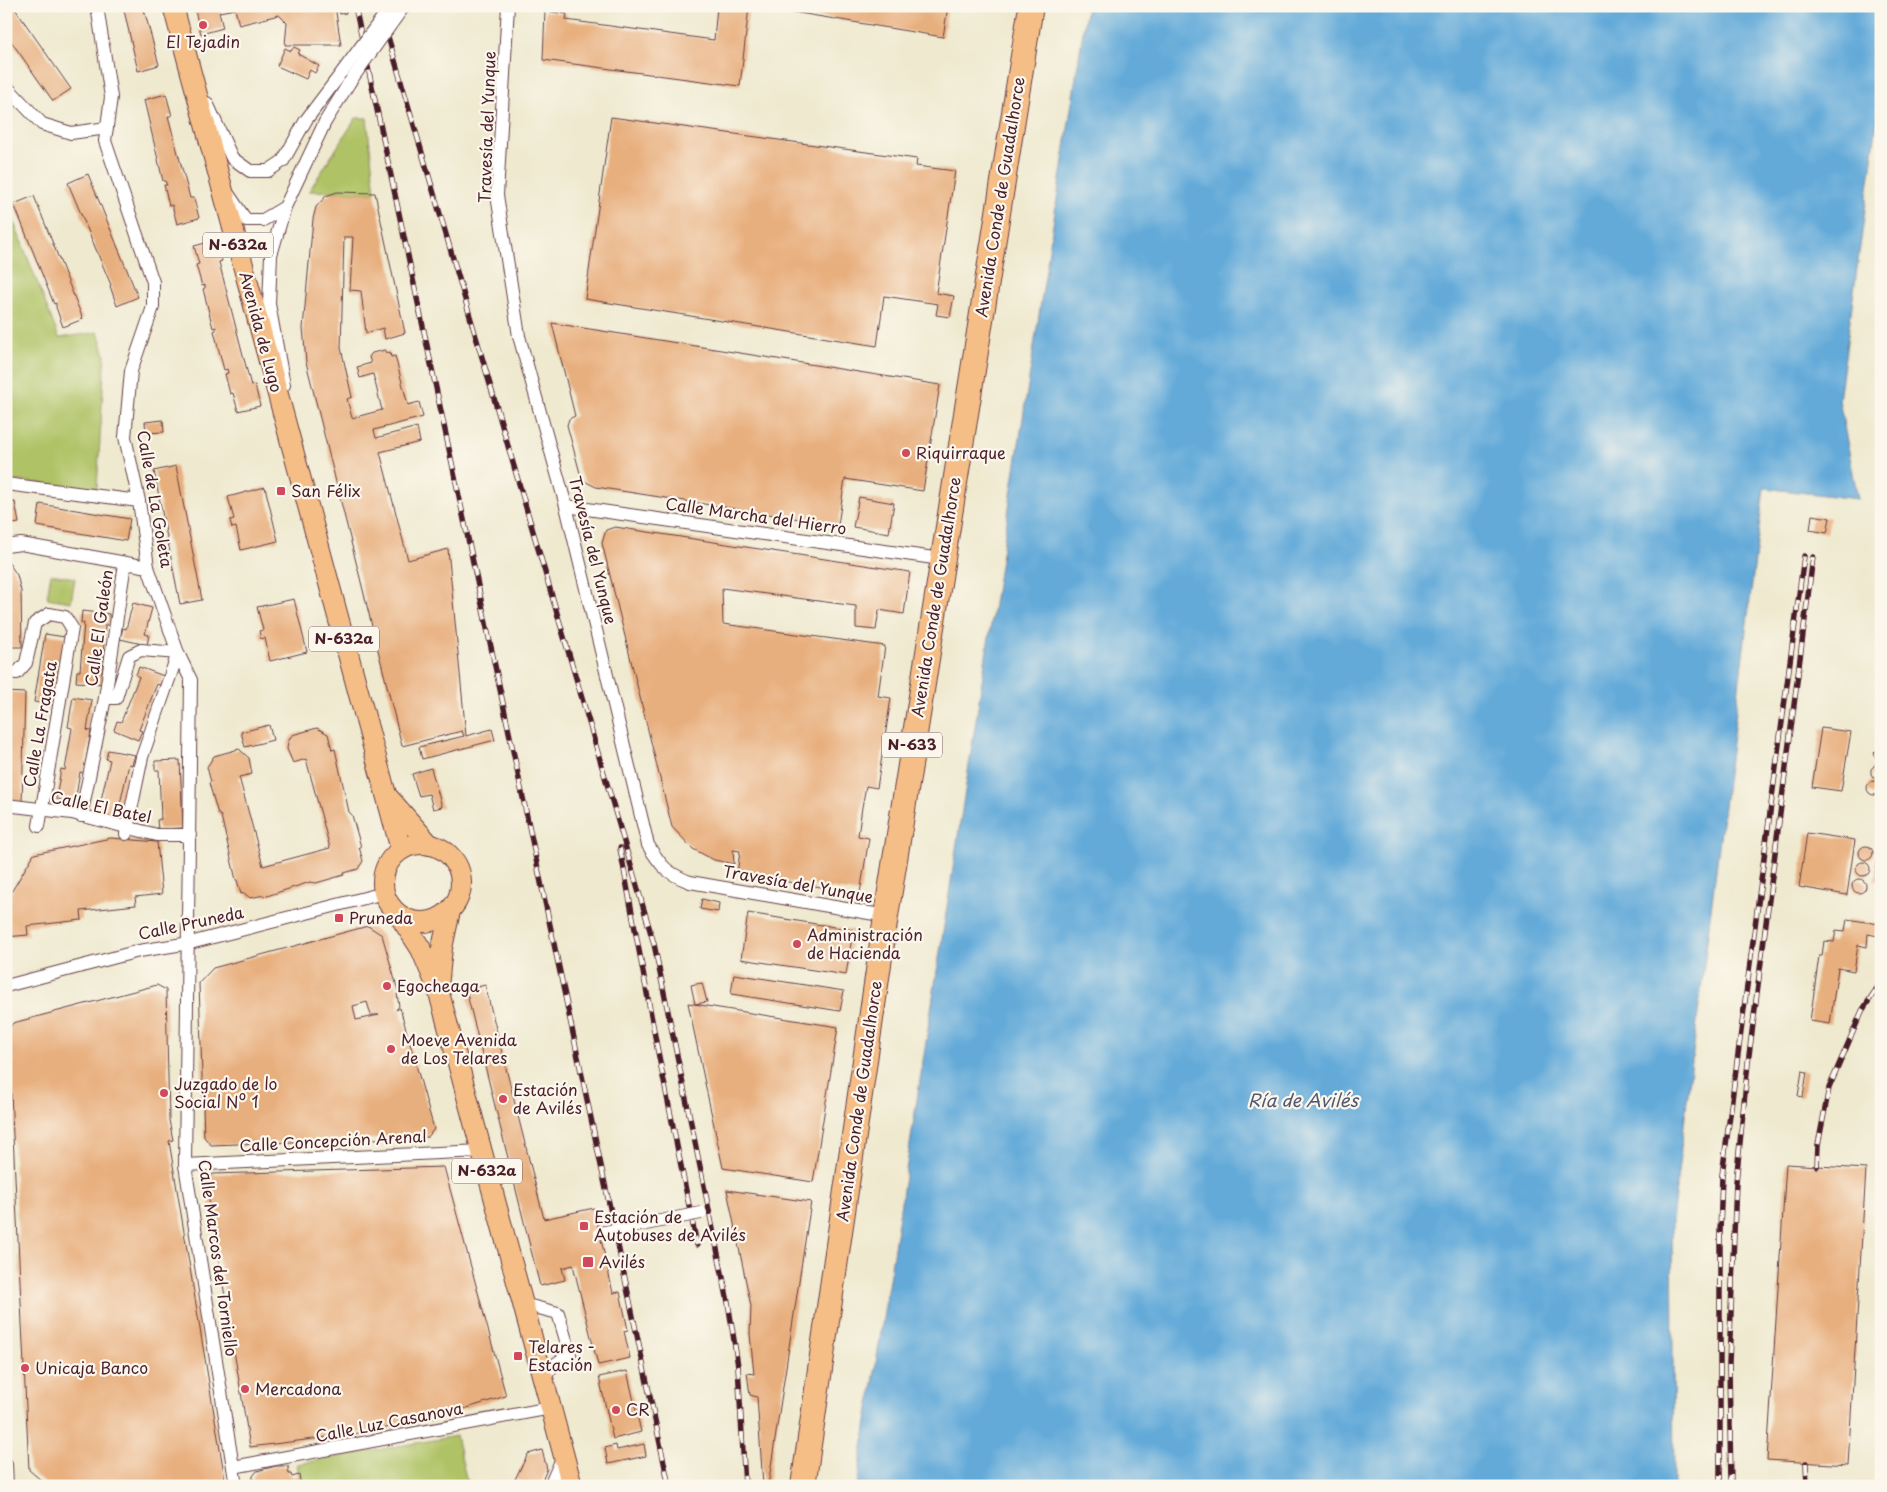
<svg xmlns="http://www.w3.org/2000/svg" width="1887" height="1492" font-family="'Playpen Sans',sans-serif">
	<rect width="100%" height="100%" fill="#fbf7ec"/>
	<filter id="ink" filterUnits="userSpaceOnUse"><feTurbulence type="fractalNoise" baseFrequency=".02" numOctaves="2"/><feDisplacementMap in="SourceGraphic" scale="10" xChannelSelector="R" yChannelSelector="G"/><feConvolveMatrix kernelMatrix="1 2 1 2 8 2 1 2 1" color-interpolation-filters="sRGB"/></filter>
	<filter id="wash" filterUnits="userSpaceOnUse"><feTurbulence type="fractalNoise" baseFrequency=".0096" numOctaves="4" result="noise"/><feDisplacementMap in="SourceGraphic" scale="20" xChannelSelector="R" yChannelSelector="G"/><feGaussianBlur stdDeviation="1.12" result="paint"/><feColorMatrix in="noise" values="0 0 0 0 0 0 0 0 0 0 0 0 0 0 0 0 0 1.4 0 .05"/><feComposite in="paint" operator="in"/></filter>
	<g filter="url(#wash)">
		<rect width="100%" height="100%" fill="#efe9cf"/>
		<g fill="#afc265" stroke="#7c7048">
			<path d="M356,118h11l8,75 -66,-2z"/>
			<path d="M6,202l53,136 39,-6 7,23 -8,134 -91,-9z"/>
			<path d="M51,574l24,4 -4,24 -24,-4z"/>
			<path d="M456,1436l12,50h-167l-4,-22z"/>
		</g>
		<path fill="#63aad9" stroke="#566482" d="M1087,6h794v88l-42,306 19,99 -94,-11 -92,732 2,266h-817z"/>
		<g id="blocks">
			<g fill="#e8af7e" fill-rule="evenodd">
				<path d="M6,6h7l58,83 -18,12 -47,-67z"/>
				<path d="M123,6h20l16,59 -21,6z"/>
				<path d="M213,6h122l6,39h-56l2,-22 -8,-8 -40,10 -4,-16 -16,3 4,16 -22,6 -6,-23z"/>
				<path d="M338,6h7l1,7 -6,1z"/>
				<path d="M666,6h22v5z"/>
				<path d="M717,6h32l-9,80 -197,-26 2,-49 22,3 -1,6 148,20z"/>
				<path d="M757,6h191l-5,31z"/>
				<path d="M294,47l6,3 -2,4 21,12 -4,7 -5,-3 -4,9 -29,-13 8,-18 6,3z"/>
				<path d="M166,94l6,22h-4l22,82h4l5,20 -22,6 -5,-19 -3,1 -5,-21h3l-2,-4h-2l-19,-81z"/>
				<path d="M611,117l306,42 -1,7 39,5 -19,122 18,3 -4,21 -14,-2 2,-11 -54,-8 -7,50 -292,-47z"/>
				<path d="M88,174l50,123 -21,9 -7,-20 1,-1 -43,-102z"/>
				<path d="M337,192l38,1 30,140 -20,6 -2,-11 -17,5 -5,-42 -11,-1 3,-53h-9l-3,111 11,49 -5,2 5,19 30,-8 -9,-36 -13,4 -3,-11 14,-4 -2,-6 3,-4 13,-3 1,3 4,-1 1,5 4,-1 13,49 11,-3 4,15 -49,13 2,8 41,-11 3,15 -40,10 28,108 40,-11 18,187 26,-7 3,11 -73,19 -3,-12 45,-11 -2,-5 -60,15 -96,-384 -3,-34 10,-109 3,-12 10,-11z"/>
				<path d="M34,196l49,123 -20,8 -7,-20v-4l-2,1 -40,-100z"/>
				<path d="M217,240l5,21 -3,1 32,124 4,-1 5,21 -22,5 -5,-18 -3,1 -5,-20 3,-1 -1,-4 -3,1 -10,-39 2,-1v-3l-3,1 -10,-39 2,-1v-3l-3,1 -6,-21 3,-1 -5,-18z"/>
				<path d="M552,323l388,62 -17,106 -78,-12 -7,46 -242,-38 -10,-5 -6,-9 -13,-48 2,-6 6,-3z"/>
				<path d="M163,420l1,12 -18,1 -1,-11z"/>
				<path d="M176,466l26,134 -22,4 -26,-133z"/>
				<path d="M265,487l13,54 -37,9 -5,-23 -4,1 -2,-8 4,-1 -6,-22z"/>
				<path d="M859,497l35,6 -5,30 -36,-6z"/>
				<path d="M15,502l4,21 -13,2v-22z"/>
				<path d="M40,504l90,15 -4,22 -89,-15z"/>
				<path d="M1812,515l18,3 -3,15 -17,-3z"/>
				<path d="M615,527l295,45 -6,42 -25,-4 -3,20 -20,-2v-22l-134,-18 1,36 162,22 -7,50 13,2 -14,90 -11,-2 -4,21 -4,29 11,2 -9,55 -123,-19 3,-23 -7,-1 1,14 -20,-4 -21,-11 -21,-22 -70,-284 4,-13z"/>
				<path d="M6,559l11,16 4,16 1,56h-16z"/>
				<path d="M294,599l13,53 -37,9 -5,-23 -4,1 -2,-8 4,-1 -6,-23z"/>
				<path d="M133,603l19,5 -7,26 4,1 -2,10 -27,-6 3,-11 3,1z"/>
				<path d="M82,611l27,3v11h-4l-3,48h3l-1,11 -28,-2 1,-11h3l4,-48h-3z"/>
				<path d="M45,634l20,3 -11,68 -20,-3z"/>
				<path d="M139,667l25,9 -4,9 -3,-1 -18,46 3,1 -4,9 -24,-10 3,-9 4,1 18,-45 -3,-2z"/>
				<path d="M6,692l19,1 -3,111h-16z"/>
				<path d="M73,697l19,3 -5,30 4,1 -7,42 -4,-1 -5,30 -19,-3 5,-30 4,1 7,-42 -4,-1z"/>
				<path d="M269,725l4,15 -28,7 -4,-15z"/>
				<path d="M317,728l11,6 4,16 3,-1 14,63 3,3 9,32h-2l4,14 -5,8 -14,4v2l-28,8 -6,-1 -46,15v-2l-14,3 -6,-5 -3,1 -4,-14h-1l-15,-64 -3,-2 -9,-31 2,-1 -4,-15 7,-11 25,-7 10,9 3,16 -13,3 24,89 67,-18 -24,-89 -13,4 -6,-14 1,-7 4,-7z"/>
				<path d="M1821,728l30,4 -10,59 -29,-4z"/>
				<path d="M1881,747v15l-4,-1 -3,-8z"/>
				<path d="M108,750l27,5 -3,10 -3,-1 -11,49 4,1 -2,9 -26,-5 2,-10 3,1 11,-49 -4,-1z"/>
				<path d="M180,760l3,68 -25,1 -1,-9 4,-1 -2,-49h-4v-9z"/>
				<path d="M1876,764h5v14l-8,-1 -2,-3v-5z"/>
				<path d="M431,768l11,39 -9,2 -4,-15 -10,2 -7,-22z"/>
				<circle cx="1874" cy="788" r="7"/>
				<path d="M1807,833l48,7 -8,55 -48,-8z"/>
				<path d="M111,838l46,4 5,52 -27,3 1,8 -55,6 1,9 -55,6 1,9 -22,2v-36l28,-47z"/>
				<circle cx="1866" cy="853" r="7"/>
				<path d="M1878,856l3,1v25l-7,-1z"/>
				<circle cx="1863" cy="869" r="7"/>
				<circle cx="1859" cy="886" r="7"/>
				<path d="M702,899l17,4 -1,9 -18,-3z"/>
				<path d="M748,913l105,17 -7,45 -105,-16z"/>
				<path d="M1847,919l32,5 -1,12 -10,-2 -1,13 -9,-2 -4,26 -16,-3 -8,56 -20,-3 9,-65h3l2,-15 10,1 2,-12 9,1z"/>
				<path d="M368,926l14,9 17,59h-2l2,12 -3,4 4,-2 34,121 -6,8 -217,8 -7,-8 -5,-154 14,-15zM367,1002l4,13h8l-23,5 -3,-14z"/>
				<path d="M734,974l110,17 -4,20 -109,-17z"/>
				<path d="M702,983l5,19 -12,2 -4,-19z"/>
				<path d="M157,985l9,5 3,130 4,20 -4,1 57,345h-178l-19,-16 -21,-440 5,-7z"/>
				<path d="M485,985l59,234 50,-11 19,85 7,-1 8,38 -4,1 6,27 -32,7 -25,-100 -11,3 3,12 -25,6 -74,-296z"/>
				<path d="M688,1003l150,24 -25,155 -90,-14z"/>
				<path d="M1802,1071l5,1 -4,25 -5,-1z"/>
				<path d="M1786,1164l80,5 -18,296 -81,-5z"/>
				<path d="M444,1167l62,229 -75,23 -1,-2 -12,5 -65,12 -103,13 -44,-265 7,-8z"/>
				<path d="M727,1190l84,12 -43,284h-5l-6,-89 -7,-2 -3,-22 7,1 -4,-40 1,-28z"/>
				<path d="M627,1371l14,61 -28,7 -14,-62z"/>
				<path d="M644,1444l2,12 -38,8 -3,-16 11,-3 1,5z"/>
				<path d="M542,1450l5,19 -7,17h-8l-17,-7 13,-25z"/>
				<path d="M276,1466h12l1,8h2l1,3 7,-2 2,11h-49l1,-10 4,-5z"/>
			</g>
		</g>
	</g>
	<g filter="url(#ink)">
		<use href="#blocks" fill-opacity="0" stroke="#633d44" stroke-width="1"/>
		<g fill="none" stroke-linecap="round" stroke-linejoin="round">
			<g stroke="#633d44" stroke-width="14">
				<g id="street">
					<path d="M97,6l14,91 -6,44 48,141v25l-22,64 -6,66 14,64 9,66 30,86 13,27 -6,485 51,321"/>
					<path d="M508,6l-11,189 22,141 47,170 82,339c13,21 18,28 42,37l196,34"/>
					<path d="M6,86l36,38 29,9 36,-5"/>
					<path d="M207,103l25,55 18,13h18l15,-10 23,-41 37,-49"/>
					<path d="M229,195l17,25h17l22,-13"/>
					<path d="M284,385l-15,-81 2,-49 14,-48 40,-85 24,-39"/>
					<path d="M6,484l133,17"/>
					<path d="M566,506l375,53"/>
					<path d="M6,546l15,-2 127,23"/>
					<path d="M125,563l-20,135h11l13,-42 12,-6 37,3 -36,104 -16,77"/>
					<path d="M6,672l11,1 9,-10 9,-40 14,-9 16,3 7,11 -33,198"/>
					<path d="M6,805l66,8 85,22h33"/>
					<path d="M81,816l24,-118"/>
					<path d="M6,986l133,-35 51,-8 194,-50"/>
					<path d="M185,1165l296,-14"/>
					<path d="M523,1304l35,9 12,41 -16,11 -11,13"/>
					<path d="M6,1464l1,22"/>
					<path d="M233,1467l318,-59"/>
					<path d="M550,1486l14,-32"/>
				</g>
			</g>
			<g stroke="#633d44" stroke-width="22">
				<g id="primary">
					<path d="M173,6l228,844"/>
					<path d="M388,797l42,48"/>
					<circle cx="422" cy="883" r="39"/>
					<path d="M399,915l22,34 17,40 134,497"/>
					<path d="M438,987l4,-39 8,-37"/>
				</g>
			</g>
			<g stroke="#633d44" stroke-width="26">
				<path id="highway" d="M803,1486l83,-570 145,-910"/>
			</g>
			<use href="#street" stroke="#fff" stroke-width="12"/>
			<use href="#primary" stroke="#f6be87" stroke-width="20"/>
			<use href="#highway" stroke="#f6be87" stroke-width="24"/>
			<g stroke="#4a1f2b" stroke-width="5.5">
				<g id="rail">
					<path d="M355,6l314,1480"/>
					<path d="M379,6l275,938 74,358 10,64 7,120"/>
					<path d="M620,848l37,199 40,198"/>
					<path d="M1817,1166l1,-21 11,-57 33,-77 19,-29"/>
					<path d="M1806,1463l1,23"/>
					<path d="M1720,1486v-254l2,-57 82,-619"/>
					<path d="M1731,1486l-2,-122 7,-182 12,-119 65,-506"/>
				</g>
			</g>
			<use href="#rail" stroke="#fbf7ec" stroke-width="4" stroke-dasharray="11" stroke-linecap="butt"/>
			<g stroke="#633d44" stroke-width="14" stroke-linecap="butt">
				<g id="street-bridge">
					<path d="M343,71l48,-65"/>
					<path d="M349,83l55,-77"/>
					<path d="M600,1233l101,-20"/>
				</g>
			</g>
			<use href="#street-bridge" stroke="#fff" stroke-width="12"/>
		</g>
	</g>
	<g fill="#d1495b" stroke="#fbf7ec" stroke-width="2">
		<circle cx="203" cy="25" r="5"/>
		<circle cx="906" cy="453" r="5"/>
		<rect x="276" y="486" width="10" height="10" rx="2.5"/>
		<rect x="334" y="913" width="10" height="10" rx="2.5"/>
		<circle cx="797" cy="944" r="5"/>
		<circle cx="387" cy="986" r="5"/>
		<circle cx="391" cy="1049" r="5"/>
		<circle cx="164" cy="1093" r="5"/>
		<circle cx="503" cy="1099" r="5"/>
		<rect x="579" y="1221" width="10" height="10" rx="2.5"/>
		<rect x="582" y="1256" width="12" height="12" rx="2.5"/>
		<rect x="513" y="1351" width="10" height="10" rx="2.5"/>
		<circle cx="25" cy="1368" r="5"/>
		<circle cx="245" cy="1389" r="5"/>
		<circle cx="616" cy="1410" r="5"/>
	</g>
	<g text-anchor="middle" stroke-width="4.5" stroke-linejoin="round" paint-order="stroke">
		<g fill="#fbf7ec" stroke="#7f6065" stroke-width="1">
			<rect x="203" y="232.5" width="70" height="25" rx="4"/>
			<rect x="309" y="626.5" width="70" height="25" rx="4"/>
			<rect x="882" y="732.5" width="60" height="25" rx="4"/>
			<rect x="452" y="1158.5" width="70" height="25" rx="4"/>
		</g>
		<g font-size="15" font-weight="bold" fill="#4a1f2b">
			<text x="238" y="250">N-632a</text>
			<text x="344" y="644">N-632a</text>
			<text x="912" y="750">N-633</text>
			<text x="487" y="1176">N-632a</text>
		</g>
		<g font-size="16" fill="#4a1f2b" stroke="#fbf7ec" text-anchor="start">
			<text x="203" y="48" text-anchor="middle">El Tejadin</text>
			<text x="916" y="459">Riquirraque</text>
			<text x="291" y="497">San Félix</text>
			<text x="349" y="924">Pruneda</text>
			<text x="807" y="941">Administración<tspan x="807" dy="18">de Hacienda</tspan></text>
			<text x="397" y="992">Egocheaga</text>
			<text x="401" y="1046">Moeve Avenida<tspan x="401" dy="18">de Los Telares</tspan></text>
			<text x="174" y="1090">Juzgado de lo<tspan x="174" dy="18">Social Nº 1</tspan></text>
			<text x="513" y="1096">Estación<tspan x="513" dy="18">de Avilés</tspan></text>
			<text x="594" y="1223">Estación de<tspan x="594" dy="18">Autobuses de Avilés</tspan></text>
			<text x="599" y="1268">Avilés</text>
			<text x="528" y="1353">Telares -<tspan x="528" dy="18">Estación</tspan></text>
			<text x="35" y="1374">Unicaja Banco</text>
			<text x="255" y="1395">Mercadona</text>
			<text x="626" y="1416">CR</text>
		</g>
		<g font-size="16" fill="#4a1f2b" stroke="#fbf7ec">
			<text transform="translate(487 127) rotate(-88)" y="6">Travesía del Yunque</text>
			<text transform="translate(1000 197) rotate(-81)" y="6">Avenida Conde de Guadalhorce</text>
			<text transform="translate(261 332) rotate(75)" y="6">Avenida de Lugo</text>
			<text transform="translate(155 499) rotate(80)" y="6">Calle de La Goleta</text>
			<text transform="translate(756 516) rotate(8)" y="6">Calle Marcha del Hierro</text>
			<text transform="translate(593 550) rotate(76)" y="6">Travesía del Yunque</text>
			<text transform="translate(936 597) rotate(-81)" y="6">Avenida Conde de Guadalhorce</text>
			<text transform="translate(99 628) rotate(-82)" y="6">Calle El Galeón</text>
			<text transform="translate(40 724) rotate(-80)" y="6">Calle La Fragata</text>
			<text transform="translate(101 807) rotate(12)" y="6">Calle El Batel</text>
			<text transform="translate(798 884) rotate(10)" y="6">Travesía del Yunque</text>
			<text transform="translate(191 923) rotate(-12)" y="6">Calle Pruneda</text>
			<text transform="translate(859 1101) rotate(-82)" y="6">Avenida Conde de Guadalhorce</text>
			<text transform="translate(333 1141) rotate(-3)" y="6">Calle Concepción Arenal</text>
			<text transform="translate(218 1258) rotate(82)" y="6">Calle Marcos del Torniello</text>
			<text transform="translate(389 1422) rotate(-11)" y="6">Calle Luz Casanova</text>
		</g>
		<g font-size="18" font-style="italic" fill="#545771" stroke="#fbf7ec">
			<text x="1303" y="1107">Ría de Avilés</text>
		</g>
	</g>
	<rect width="1887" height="1492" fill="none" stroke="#fbf7ec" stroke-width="25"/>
</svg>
